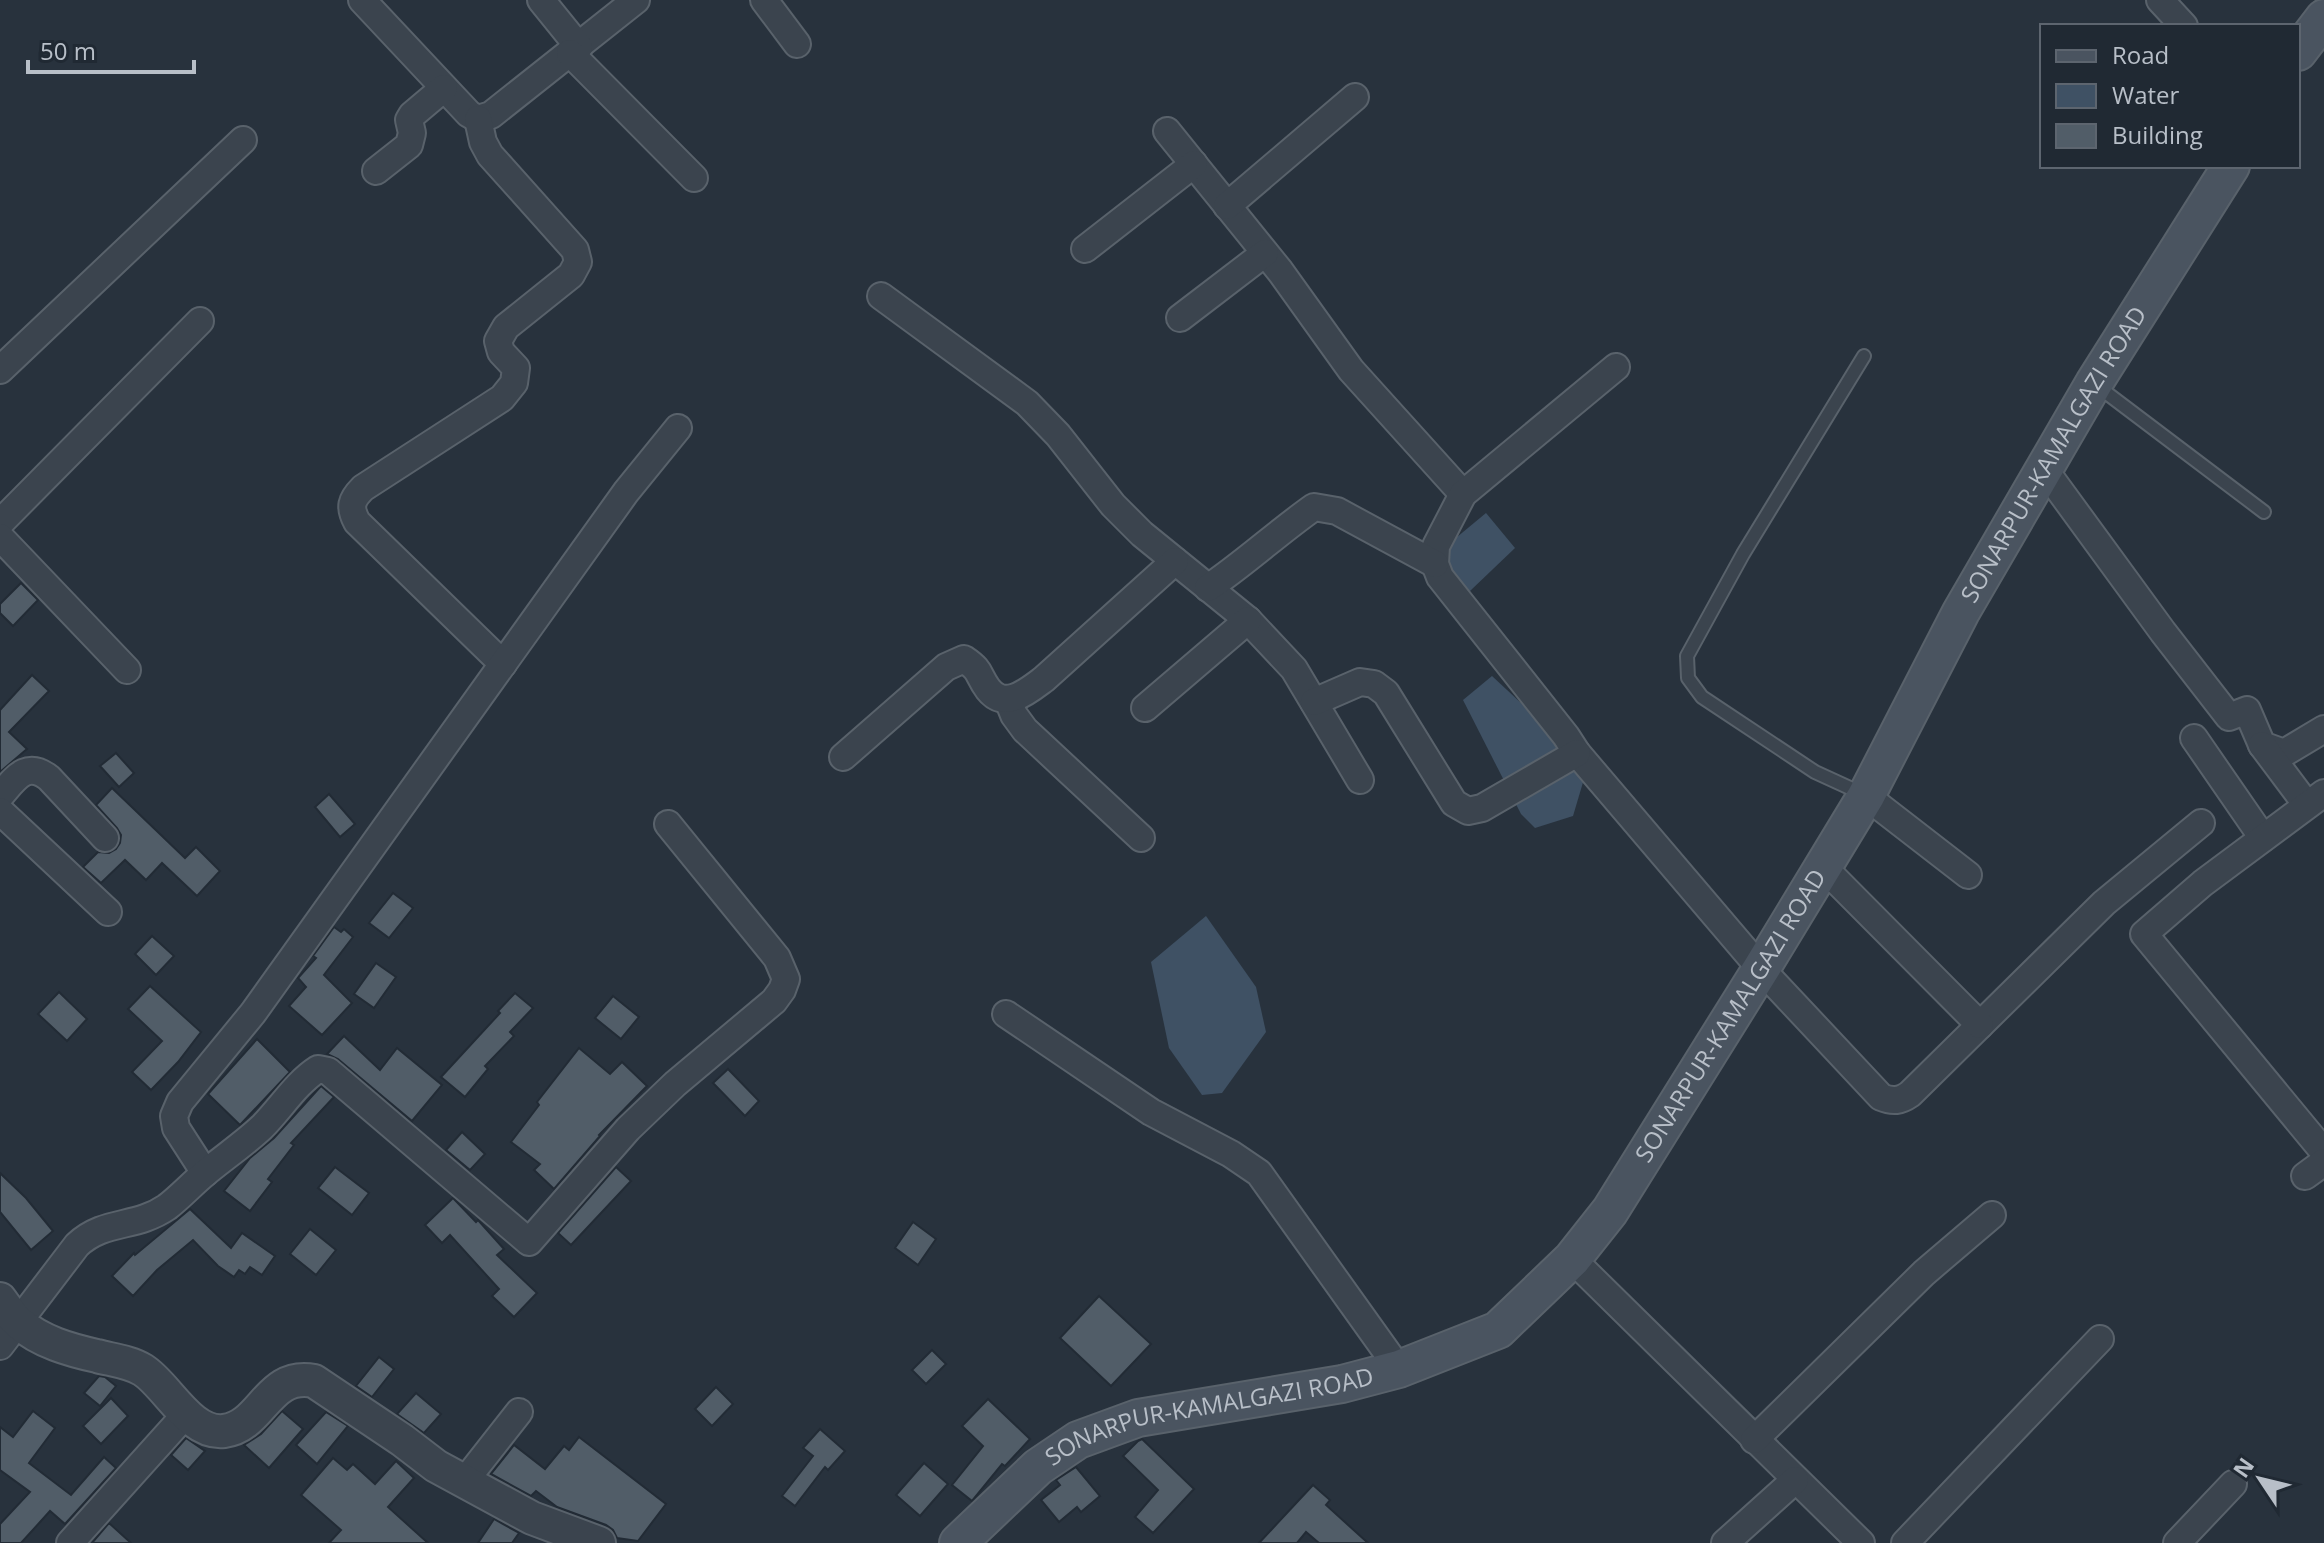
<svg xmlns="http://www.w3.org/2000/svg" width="2324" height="1543" font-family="'Open Sans',sans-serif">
	<rect width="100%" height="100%" fill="#28323d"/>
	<g fill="#3f5164">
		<path d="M1486,513l29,35 -45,43 -24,-21 -1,-23z"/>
		<path d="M1492,676l29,27 63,76 -11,37 -38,12 -14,-14 -58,-114z"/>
		<path d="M1206,916l50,71 10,45 -44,61 -20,2 -33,-47 -18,-86z"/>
	</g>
	<g fill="#515d68" stroke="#222b35" stroke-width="2">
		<path d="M21,583l17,17 -25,26 -13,-13v-9z"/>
		<path d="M32,675l17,16 -40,41 18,17 -27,23v-62z"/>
		<path d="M116,753l18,20 -15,14 -19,-21z"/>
		<path d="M112,788l73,70 11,-11 24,24 -23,25 -35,-33 -16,17 -21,-20 -24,23 -18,-16 15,-15 11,1 7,-4 4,-6 1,-8 -4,-7 -21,-23z"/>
		<path d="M329,794l26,30 -15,13 -25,-30z"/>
		<path d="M393,893l20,15 -24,30 -20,-15z"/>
		<path d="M334,927l7,5 3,-3 9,8 -29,38 28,28 -30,32 -33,-29 17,-19 -8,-9 18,-20 -3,-2z"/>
		<path d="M152,936l22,20 -18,19 -21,-21z"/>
		<path d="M376,963l20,14 -22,31 -20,-14z"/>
		<path d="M150,986l51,46 -23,30 -27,28 -19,-18 30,-31 -34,-32z"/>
		<path d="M59,992l28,27 -20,22 -29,-27z"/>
		<path d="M515,993l18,15 -23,24 4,4 -29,30 3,3 -23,28 -24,-20 59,-64 -2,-2z"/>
		<path d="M613,996l26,21 -18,22 -26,-21z"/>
		<path d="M344,1036l36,34 17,-22 45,37 -30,36 -74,-62 -11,-5z"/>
		<path d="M257,1039l33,33 -50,53 -32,-31z"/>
		<path d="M579,1048l31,26 12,-12 25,24 -48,49 1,1 -46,53 -20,-19 6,-6 -29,-22 28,-37 -2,-3z"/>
		<path d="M728,1069l31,32 -14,15 -32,-33z"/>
		<path d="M321,1086l13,11 -43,46 3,2 -26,34 4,3 -22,29 -26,-20 26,-33 24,-20z"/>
		<path d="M462,1132l23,22 -15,16 -24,-20z"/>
		<path d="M335,1167l34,26 -17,22 -34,-27z"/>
		<path d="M616,1167l15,14 -60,64 -13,-12z"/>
		<path d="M0,1173l26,25 27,33 -22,19 -31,-38z"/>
		<path d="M453,1198l23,24 2,-2 26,29 -7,6 40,38 -23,24 -22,-21 7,-7 -49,-54 -8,8 -17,-18z"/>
		<path d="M190,1209l41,39 11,-15 33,23 -13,19 -12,-8 -5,7 -6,-4 -5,7 -16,-11 -25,-26 -36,30 -24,26 -21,-20 22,-23 1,2z"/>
		<path d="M913,1222l23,17 -18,26 -23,-17z"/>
		<path d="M310,1229l26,21 -20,25 -26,-21z"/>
		<path d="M1099,1296l52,48 -40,42 -51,-48z"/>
		<path d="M932,1350l14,14 -20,20 -14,-14z"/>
		<path d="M379,1357l15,12 -22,28 -16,-11z"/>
		<path d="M99,1376l6,1 11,9 -16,20 -16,-13z"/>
		<path d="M716,1387l17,17 -21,22 -17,-17z"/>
		<path d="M416,1393l25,21 -17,19 -27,-19z"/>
		<path d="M111,1398l17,18 -27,28 -18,-18z"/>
		<path d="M988,1399l42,40 -25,27 -3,-2 -30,37 -20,-16 31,-39 -21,-20z"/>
		<path d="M33,1411l22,17 -26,35 42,32 33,-38 12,11 -51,56 -15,-13 -29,32h-21v-19l30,-32 -30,-22v-43l13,10z"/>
		<path d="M282,1411l21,18 -34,39 -25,-23 17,-11z"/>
		<path d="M326,1412l22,14 -31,38 -21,-19z"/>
		<path d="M820,1429l25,22 -17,19 -3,-3 -30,39 -13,-10 31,-40 -10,-8z"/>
		<path d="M579,1437l87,67 -28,37 -21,-3 -4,-8 -7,-5 -49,-18 -21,-16 -5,5 -40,-22 23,-29 31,24 19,-23 5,4z"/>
		<path d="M186,1438l19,13 -17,19 -17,-15z"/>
		<path d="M1142,1439l52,50 -41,44 -18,-16 23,-27 -35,-34 15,-15z"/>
		<path d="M333,1458l14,12 6,-6 22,20 21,-23 18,17 -26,29 40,36h-99l12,-13 -40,-35z"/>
		<path d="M924,1463l24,21 -28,32 -24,-21z"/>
		<path d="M1076,1467l24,29 -19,16 -4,-5 -18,15 -18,-22 19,-15 -4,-5z"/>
		<path d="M1313,1485l17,15 -4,5 42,38h-49l-13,-11 -9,11h-38z"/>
		<path d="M494,1519l25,14 -7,10h-34z"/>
		<path d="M109,1523l22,20h-39z"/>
	</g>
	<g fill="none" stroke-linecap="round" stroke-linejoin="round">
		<g stroke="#59626b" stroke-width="16">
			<g id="service">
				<path d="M2096,385l168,127"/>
				<path d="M1863,794l-48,-22 -113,-75 -14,-19 -1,-22 56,-102 121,-198"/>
			</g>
		</g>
		<g stroke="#59626b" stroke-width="30">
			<g id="minor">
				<path d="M362,0l107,114 9,5 13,-4 145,-115"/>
				<path d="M541,0l38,47"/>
				<path d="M764,0l33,44"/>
				<path d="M2160,0l24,26"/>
				<path d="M570,53l124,125"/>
				<path d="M478,119l5,23 7,13 85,95 3,12 -7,13 -65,52 -8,14 3,11 15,16 -2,15 -12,15 -139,90c-12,12 -14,19 -6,34l146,142"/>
				<path d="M1167,131l113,140 71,99 112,124"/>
				<path d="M376,171l33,-26 3,-12 -3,-13 3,-5 32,-27"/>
				<path d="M1227,206l128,-109"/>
				<path d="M1085,249l109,-85"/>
				<path d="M881,296l146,107 31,32 55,70 29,29 106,86 46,49 66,111"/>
				<path d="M1180,318l85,-65"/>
				<path d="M1616,367l-153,127 -27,52 -1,18 5,13 126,159 11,17 184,216 120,128c12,5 19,4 29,-3l194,-191 97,-80"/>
				<path d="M0,370l243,-230"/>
				<path d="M2044,469l119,163 66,85 18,-7 15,35 22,8 40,-24"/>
				<path d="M0,523l200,-202"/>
				<path d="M0,537l127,133"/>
				<path d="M1208,588c37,-25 69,-55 106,-81l23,4 98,53"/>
				<path d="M1008,700l6,15 11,15 116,108"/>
				<path d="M1314,702l46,-20 14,2 12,9 68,110 14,8 14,-3 95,-55"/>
				<path d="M1145,708l103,-88"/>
				<path d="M2194,738l69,100"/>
				<path d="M2262,745l45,60"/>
				<path d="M843,757l103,-90 18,-8c18,12 13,15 24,30 17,22 40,2 56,-10l131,-118"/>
				<path d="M2324,793l-121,90 -59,51 180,218"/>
				<path d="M0,796c15,-17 26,-36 49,-18l56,60"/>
				<path d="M1866,796l102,79"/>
				<path d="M0,811l108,101"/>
				<path d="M1823,867l157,158"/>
				<path d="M1006,1014l145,98 80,42 28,19 140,196"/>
				<path d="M205,1173l-29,-45 -2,-12 6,-14 73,-89 373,-521 52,-64"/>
				<path d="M2305,1176l19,-14"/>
				<path d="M1572,1259l289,284"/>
				<path d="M0,1346l77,-101c28,-26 58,-16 90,-38 13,-10 25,-23 37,-33 19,-16 40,-30 58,-47 19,-19 34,-44 56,-58l10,2 201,171 99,-113 47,-45 99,-83 8,-11 4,-11 -9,-21 -109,-134"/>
				<path d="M1754,1440l170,-167 68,-58"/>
				<path d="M464,1482l55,-70"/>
				<path d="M70,1543l116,-129"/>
				<path d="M1725,1543l70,-63"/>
				<path d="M1905,1543l195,-204"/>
				<path d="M2177,1543l56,-59"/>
			</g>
		</g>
		<g stroke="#59626b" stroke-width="36">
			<path id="tertiary" d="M0,1299c6,8 12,18 19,24 22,19 51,27 78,33 15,4 33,6 46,14 24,15 47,65 81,61 39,-5 43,-59 90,-50l88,59 34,26 96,52 67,25"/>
		</g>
		<g stroke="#59626b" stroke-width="40">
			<g id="secondary">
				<path d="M2298,52l26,-34"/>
				<path id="s1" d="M958,1543l80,-76 40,-27 60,-22 204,-34 57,-15 99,-39 74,-71 38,-48 151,-242 105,-173 95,-184 133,-229 137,-217"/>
			</g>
		</g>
		<use href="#service" stroke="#3b444e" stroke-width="12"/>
		<use href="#minor" stroke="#3b444e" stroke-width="26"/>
		<use href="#tertiary" stroke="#3b444e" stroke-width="32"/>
		<use href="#secondary" stroke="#4a5460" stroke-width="36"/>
	</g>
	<g text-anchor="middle" stroke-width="7" stroke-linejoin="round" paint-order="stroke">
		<g font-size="24" fill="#b8bfc8" stroke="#202933">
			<text dy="8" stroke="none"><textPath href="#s1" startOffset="1636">SONARPUR-KAMALGAZI ROAD</textPath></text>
			<text dy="8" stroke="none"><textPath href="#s1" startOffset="988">SONARPUR-KAMALGAZI ROAD</textPath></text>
			<text dy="8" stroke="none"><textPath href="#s1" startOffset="292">SONARPUR-KAMALGAZI ROAD</textPath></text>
		</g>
	</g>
	<rect x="2040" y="24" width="260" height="144" fill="#202933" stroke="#5d656f" stroke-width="2"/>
	<rect x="2056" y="50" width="40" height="12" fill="#4a5460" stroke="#5d656f" stroke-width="2"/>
	<text x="2112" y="64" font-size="24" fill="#b8bfc8">Road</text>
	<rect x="2056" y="84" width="40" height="24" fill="#3f5164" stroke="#5d656f" stroke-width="2"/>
	<text x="2112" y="104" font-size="24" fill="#b8bfc8">Water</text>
	<rect x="2056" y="124" width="40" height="24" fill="#515d68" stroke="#5d656f" stroke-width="2"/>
	<text x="2112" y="144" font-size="24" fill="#b8bfc8">Building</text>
	<g transform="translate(2260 1479) rotate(305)" stroke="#202933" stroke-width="6" paint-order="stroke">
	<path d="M0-6L14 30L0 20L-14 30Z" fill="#b8bfc8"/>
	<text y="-12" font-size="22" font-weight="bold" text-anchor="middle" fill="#b8bfc8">N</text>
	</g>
	<path d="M28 60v12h166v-12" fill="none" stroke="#b8bfc8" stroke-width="4"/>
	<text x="40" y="60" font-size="24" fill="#b8bfc8" stroke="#202933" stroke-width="6" paint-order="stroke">50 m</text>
</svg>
